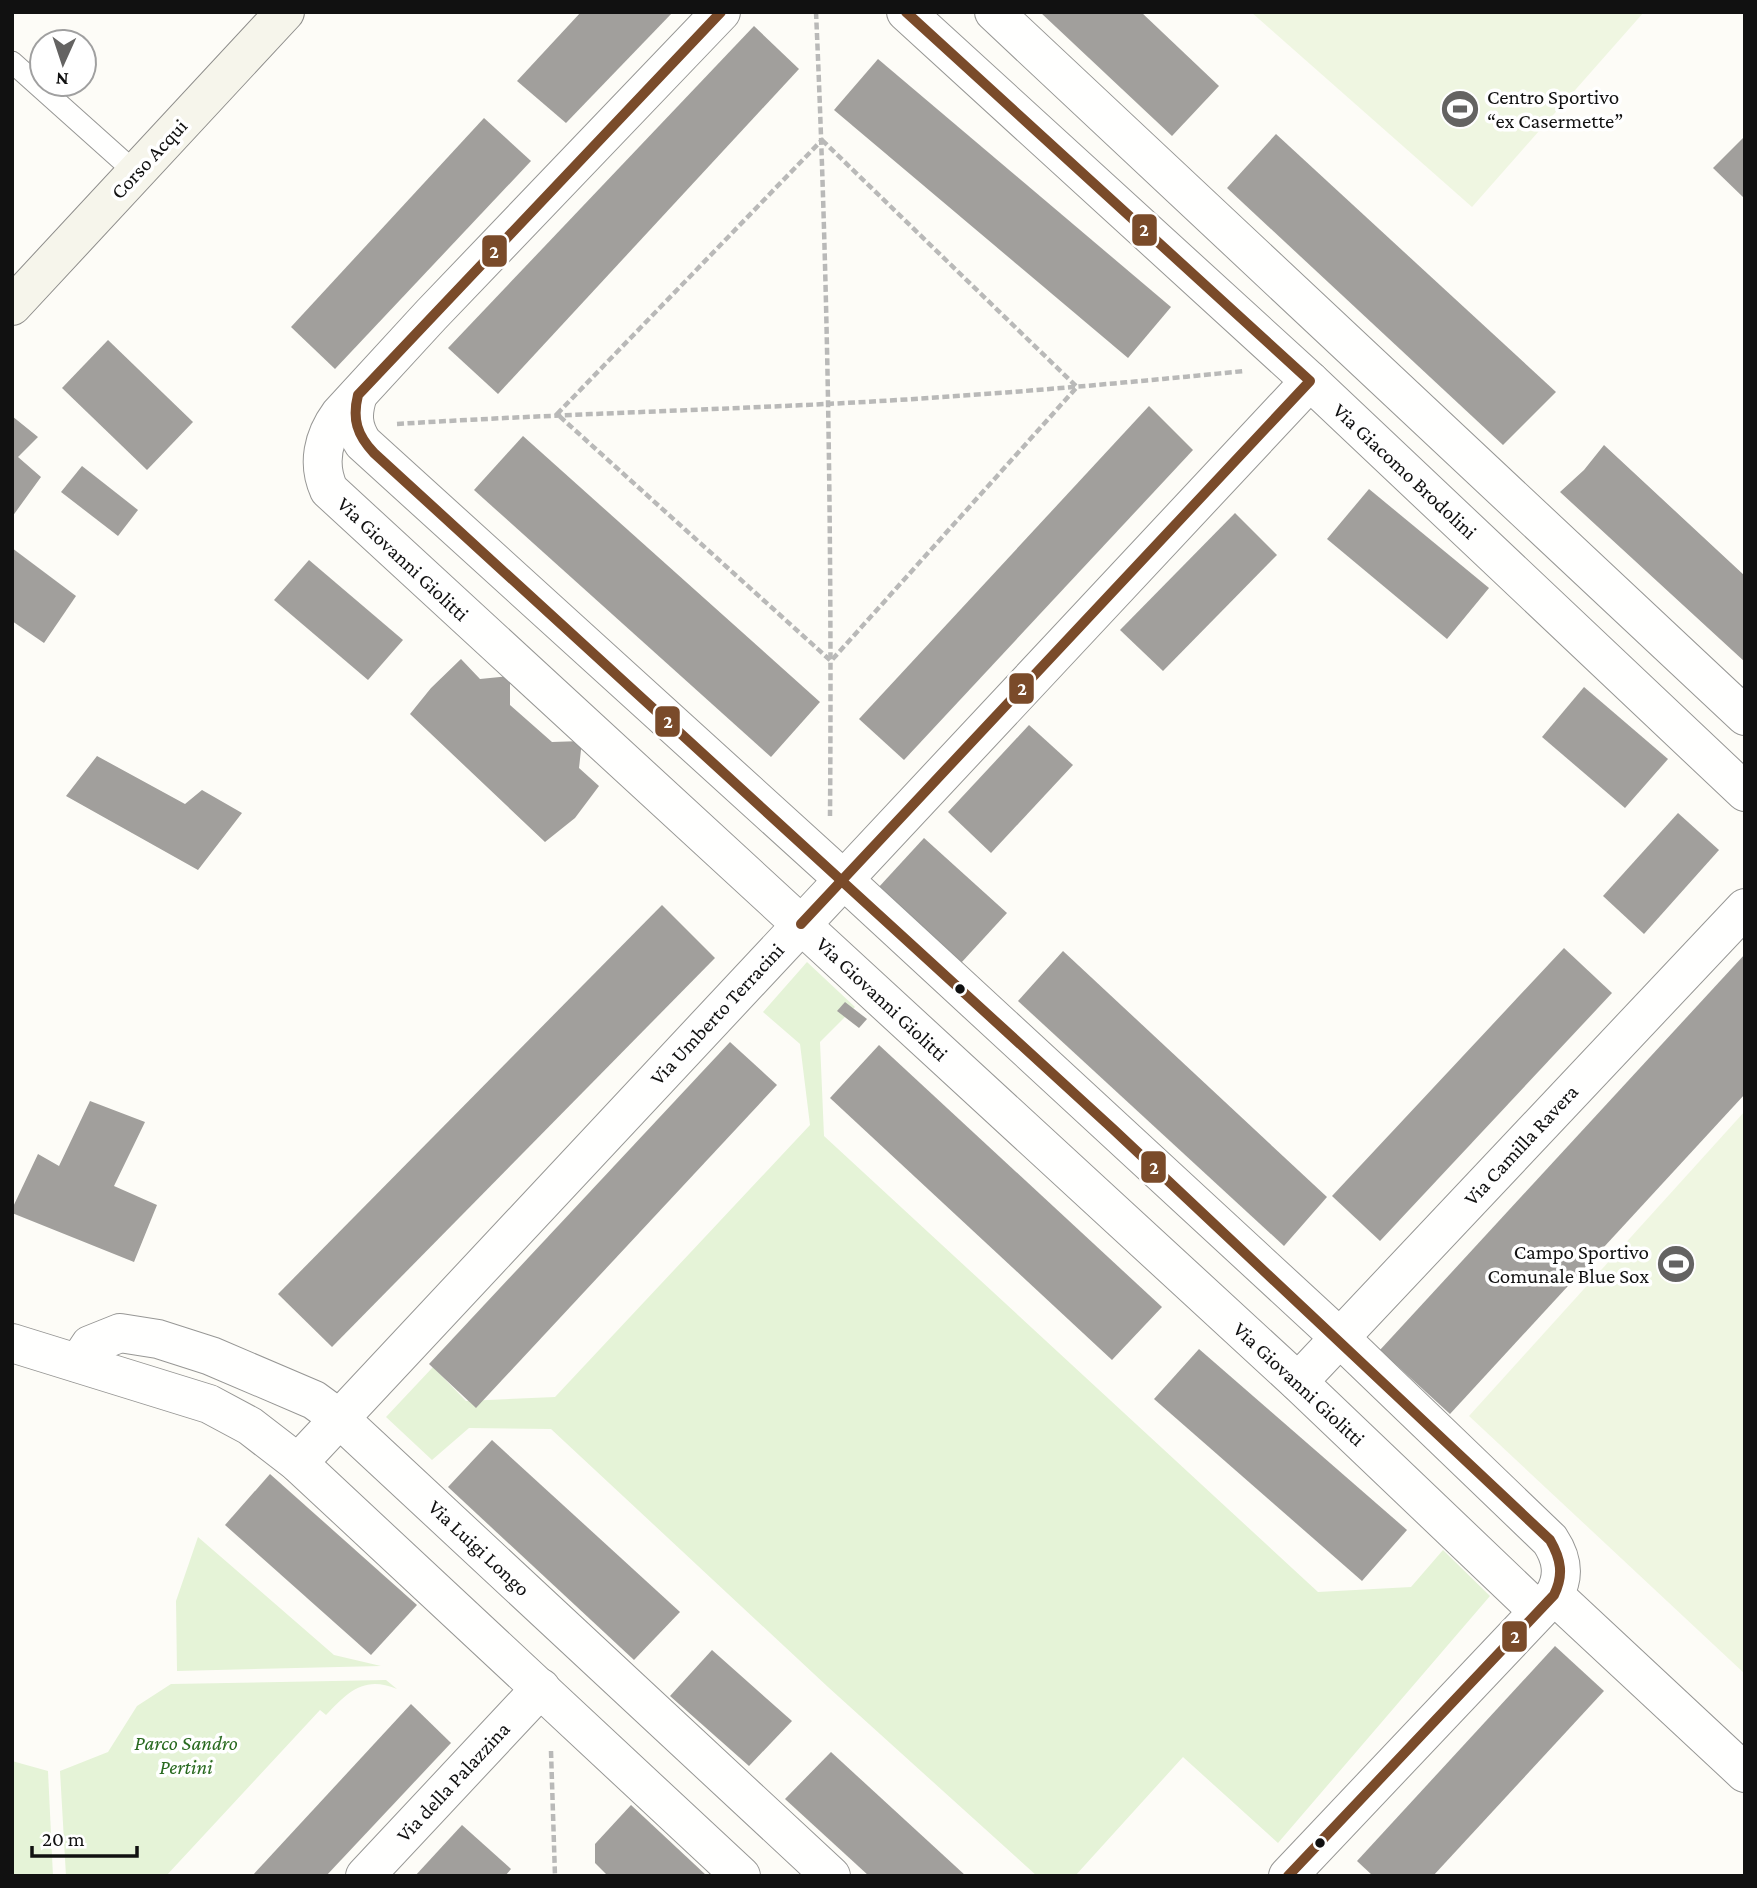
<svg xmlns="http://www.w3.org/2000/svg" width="1757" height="1888" font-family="'Crimson Pro',serif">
	<rect width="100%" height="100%" fill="#fdfcf7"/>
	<g fill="#e5f3d7">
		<path d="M807,962l48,45 -35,35 4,94 494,456 93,-5 32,-37 47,46 -212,247 -95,-86 -108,119h-38l-209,-189 -277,-258 -82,-1 -37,32 -46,-43 47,-50 33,34 89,-4 255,-272 -10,-81 -37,-32z"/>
		<path d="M198,1537l136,118 47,11 -204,5 -1,-70z"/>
		<path d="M386,1680l11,9c-33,-14 -49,3 -71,26l-6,-5 -154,166h-100l-6,-105 48,-19 29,-46 34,-22z"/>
		<path d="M12,1761l36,10 5,105h-41z"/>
	</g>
	<g fill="#eff6e1">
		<path d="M1251,12h393l-172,195z"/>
		<path d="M1745,1111v563l-276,-258z"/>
	</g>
	<g fill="#a19f9c">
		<path d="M581,12h92l-107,111 -49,-42z"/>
		<path d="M1040,12h101l78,74 -47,50z"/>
		<path d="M754,26l45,43 -301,325 -50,-46z"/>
		<path d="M878,59l293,248 -43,51 -294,-248z"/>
		<path d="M484,118l47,43 -196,208 -44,-42z"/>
		<path d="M1276,134l280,258 -53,53 -276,-257z"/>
		<path d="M1745,136v63l-32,-31z"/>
		<path d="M108,340l85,82 -46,48 -85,-82z"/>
		<path d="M1149,406l44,44 -289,310 -45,-41z"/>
		<path d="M12,416l26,21 -20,20 23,20 -29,40z"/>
		<path d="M523,436l297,266 -49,55 -297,-267z"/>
		<path d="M1604,445l141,131v86l-185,-170 24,-22z"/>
		<path d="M82,466l56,44 -20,26 -57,-44z"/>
		<path d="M1369,489l120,99 -42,51 -120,-100z"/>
		<path d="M1235,513l42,42 -114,116 -43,-41z"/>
		<path d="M12,548l64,48 -32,47 -32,-22z"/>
		<path d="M309,560l94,80 -35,40 -94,-80z"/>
		<path d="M461,659l19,20 30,-3v29l42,37 30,-1 -3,27 20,18 -24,32 -30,24 -135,-128 21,-26z"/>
		<path d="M1584,687l84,72 -43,49 -83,-71z"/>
		<path d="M1029,725l44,40 -82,88 -43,-41z"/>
		<path d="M97,756l88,48 17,-14 40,23 -44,57 -132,-74z"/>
		<path d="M1678,813l41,37 -75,84 -41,-38z"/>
		<path d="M924,838l83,75 -46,50 -83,-75z"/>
		<path d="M662,905l53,53 -383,389 -54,-53z"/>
		<path d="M1564,948l48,45 -232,248 -48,-45z"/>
		<path d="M1063,951l264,246 -43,49 -266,-245z"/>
		<path d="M1745,954v140l-295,320 -70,-64z"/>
		<path d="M845,1002l22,17 -8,9 -22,-17z"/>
		<path d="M730,1042l47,43 -301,323 -47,-44z"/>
		<path d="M879,1045l283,262 -50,53 -282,-262z"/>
		<path d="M90,1101l55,21 -31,64 43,19 -23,57 -122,-49v-4l26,-55 21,12z"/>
		<path d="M1199,1349l208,181 -45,51 -208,-182z"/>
		<path d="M492,1440l188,172 -46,48 -186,-173z"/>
		<path d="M270,1474l147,131 -46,50 -146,-130z"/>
		<path d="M1555,1646l49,45 -171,185h-60l-16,-15z"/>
		<path d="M712,1650l80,71 -43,45 -79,-70z"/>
		<path d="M411,1704l40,39 -125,133h-74z"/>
		<path d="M831,1752l135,124h-97l-84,-77z"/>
		<path d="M631,1805l76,71h-99l-13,-13v-19z"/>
		<path d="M462,1825l49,44 -6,7h-90z"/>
	</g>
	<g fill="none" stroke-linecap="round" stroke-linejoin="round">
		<g stroke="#979795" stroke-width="23">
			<path id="lane" d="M12,62l124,111"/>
		</g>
		<g stroke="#979795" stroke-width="40">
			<g id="street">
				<path d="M721,12l-290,303 -91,99c-17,23 -23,50 -11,76l969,892 240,229"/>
				<path d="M906,12l404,369 435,411"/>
				<path d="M994,12l751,704"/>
				<path d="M358,395c-6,18 -6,32 5,48l480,436 497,459 210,202c12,18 15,36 4,55l-266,281"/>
				<path d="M12,1343l197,61 41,22 48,37 443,413"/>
				<path d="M78,1363l12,-18 30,-12 38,6 53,17 103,44 26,19 491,457"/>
				<path d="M1298,1382l447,-474"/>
				<path d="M298,1463l1012,-1082"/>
				<path d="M1554,1595l191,178"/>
				<path d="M365,1876l176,-188"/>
			</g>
		</g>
		<g stroke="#8e8d8b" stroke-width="40">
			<path id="secondary" d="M12,306l273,-294"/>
		</g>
		<g stroke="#b9b9b8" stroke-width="4.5" stroke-dasharray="7 3.5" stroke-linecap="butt">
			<path d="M816,12c12,268 16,536 14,804"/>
			<path d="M822,140l255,247 -246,274 -274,-247z"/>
			<path d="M397,424c143,-9 286,-13 429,-20 140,-7 279,-19 418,-33"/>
			<path d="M551,1751l4,125"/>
		</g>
		<use href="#lane" stroke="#fffffe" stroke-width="21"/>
		<use href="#street" stroke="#fffffe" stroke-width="38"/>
		<use href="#secondary" stroke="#f6f5eb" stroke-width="38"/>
		<g stroke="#fff" stroke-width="16">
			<g id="bus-1">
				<path d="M721,12l-363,383c-6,24 -1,40 16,58l739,676 437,411c11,19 14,35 4,55l-266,281"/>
				<path d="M801,924l509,-543 -404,-369"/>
			</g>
		</g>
		<use href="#bus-1" stroke="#7a4b2a" stroke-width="10"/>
	</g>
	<defs>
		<g id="stadium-disc" transform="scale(2.0125)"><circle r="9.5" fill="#646362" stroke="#fff"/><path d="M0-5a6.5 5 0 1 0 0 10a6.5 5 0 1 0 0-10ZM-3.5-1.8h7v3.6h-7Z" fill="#fff"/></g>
	</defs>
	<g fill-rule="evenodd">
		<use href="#stadium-disc" x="1460" y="109"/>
		<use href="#stadium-disc" x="1676" y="1264"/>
	</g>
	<g fill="#111" stroke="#fff" stroke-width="2.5">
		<circle cx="960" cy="989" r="6"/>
		<circle cx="1320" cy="1843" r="6"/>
	</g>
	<g text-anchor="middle" stroke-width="7" stroke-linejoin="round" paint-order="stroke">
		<g font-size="21" fill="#111" stroke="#fff" text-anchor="start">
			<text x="1487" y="104">Centro Sportivo<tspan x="1487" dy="24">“ex Casermette”</tspan></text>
			<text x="1649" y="1259" text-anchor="end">Campo Sportivo<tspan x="1649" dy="24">Comunale Blue Sox</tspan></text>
		</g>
		<g font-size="21" fill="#111" stroke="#fff">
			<text transform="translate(149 159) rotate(-47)" y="7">Corso Acqui</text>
			<text transform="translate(1405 471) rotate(43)" y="7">Via Giacomo Brodolini</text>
			<text transform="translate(403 559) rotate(43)" y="7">Via Giovanni Giolitti</text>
			<text transform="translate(882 999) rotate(43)" y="7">Via Giovanni Giolitti</text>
			<text transform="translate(717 1014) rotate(-47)" y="7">Via Umberto Terracini</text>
			<text transform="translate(1521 1145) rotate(-47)" y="7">Via Camilla Ravera</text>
			<text transform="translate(1299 1384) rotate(43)" y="7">Via Giovanni Giolitti</text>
			<text transform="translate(479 1548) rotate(43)" y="7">Via Luigi Longo</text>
			<text transform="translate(453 1782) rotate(-47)" y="7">Via della Palazzina</text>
		</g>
		<g font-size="21" font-style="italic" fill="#296a20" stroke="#fff">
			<text x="186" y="1750">Parco Sandro<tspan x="186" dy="24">Pertini</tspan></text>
		</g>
	</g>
	<g stroke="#fff" stroke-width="2.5">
		<rect x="1131" y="213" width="27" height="34" rx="7" fill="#7a4b2a"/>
		<rect x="481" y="234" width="27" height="34" rx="7" fill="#7a4b2a"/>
		<rect x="1008" y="672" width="27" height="33" rx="7" fill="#7a4b2a"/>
		<rect x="654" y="705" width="27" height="33" rx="7" fill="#7a4b2a"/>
		<rect x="1140" y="1150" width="27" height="34" rx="7" fill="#7a4b2a"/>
		<rect x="1501" y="1620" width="27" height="33" rx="7" fill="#7a4b2a"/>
	</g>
	<g font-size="19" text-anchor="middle" font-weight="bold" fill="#fff">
		<text x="1144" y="236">2</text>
		<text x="494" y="258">2</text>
		<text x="1022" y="695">2</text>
		<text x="668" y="728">2</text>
		<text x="1154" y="1174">2</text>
		<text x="1515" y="1643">2</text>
	</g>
	<rect width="1757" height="1888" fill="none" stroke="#111111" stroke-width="28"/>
	<g transform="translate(63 63) rotate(183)"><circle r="33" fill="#ffffff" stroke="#a0a0a0" stroke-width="2"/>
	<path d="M0-5L12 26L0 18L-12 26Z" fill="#646362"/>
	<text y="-10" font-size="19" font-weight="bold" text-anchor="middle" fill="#111111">N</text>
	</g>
	<path d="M32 1846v10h105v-10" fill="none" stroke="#111111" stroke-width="3.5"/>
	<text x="42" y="1846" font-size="21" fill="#111111" stroke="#ffffff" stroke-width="5" paint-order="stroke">20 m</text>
</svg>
